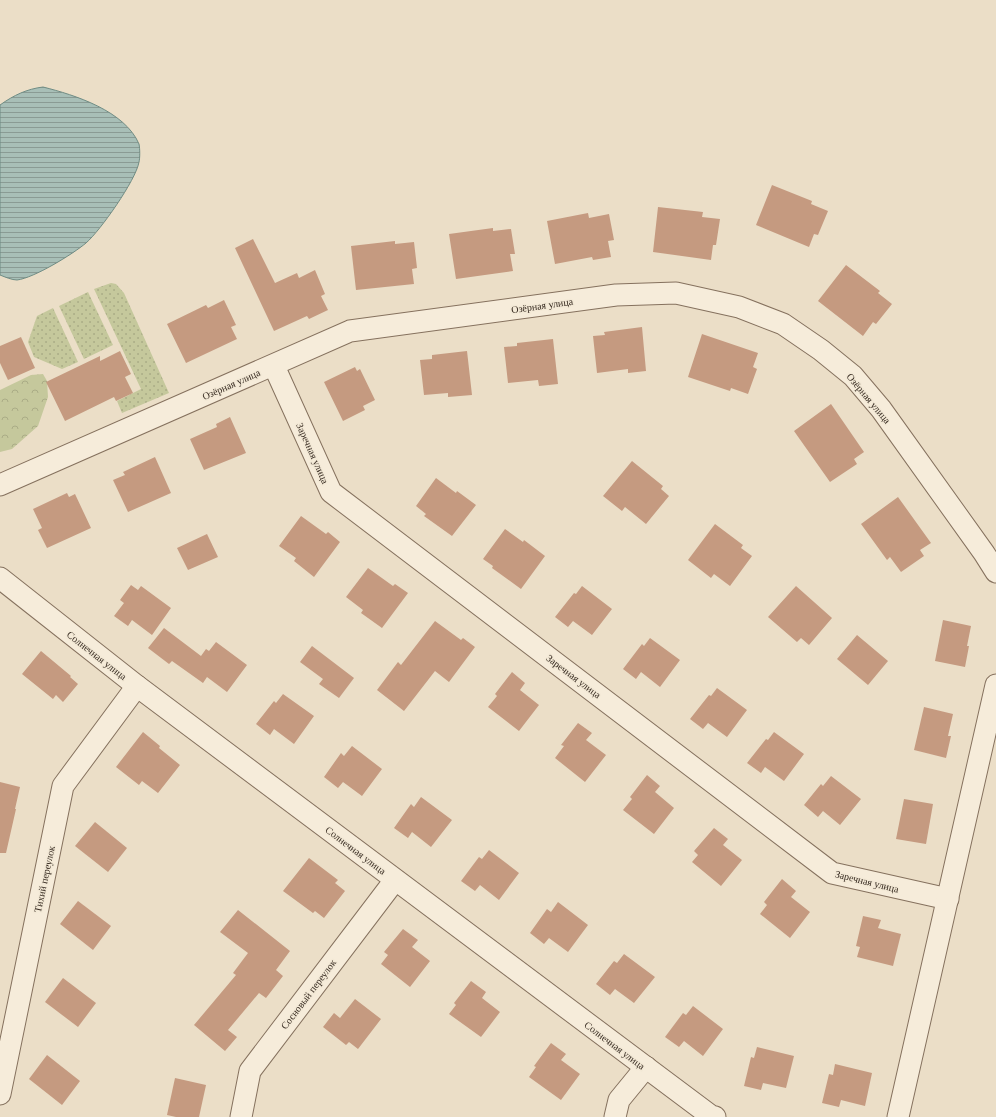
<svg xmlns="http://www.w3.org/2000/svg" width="996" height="1117" font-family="Georgia,serif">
	<defs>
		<pattern id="grass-dots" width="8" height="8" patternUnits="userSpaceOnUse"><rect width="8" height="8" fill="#c5c89c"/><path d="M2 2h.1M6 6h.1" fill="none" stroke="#aaac86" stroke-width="1.8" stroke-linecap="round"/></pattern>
		<pattern id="forest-crowns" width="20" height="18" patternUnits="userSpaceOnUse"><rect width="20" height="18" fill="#c5c89c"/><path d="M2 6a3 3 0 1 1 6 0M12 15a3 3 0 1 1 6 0" fill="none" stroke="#aaac86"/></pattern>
		<pattern id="water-rules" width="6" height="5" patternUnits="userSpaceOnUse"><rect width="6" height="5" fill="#a8bfb7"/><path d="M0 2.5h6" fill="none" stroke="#8a9b94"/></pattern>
	</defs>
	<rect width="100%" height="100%" fill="#ebdec7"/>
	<g fill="url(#grass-dots)">
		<path d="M111,283l5,1 8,9 45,100 -47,20 -5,-12 24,-12 -47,-100z"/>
		<path d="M88,292l25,53 -29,14 -25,-53z"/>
		<path d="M53,308l25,54 -16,7 -28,-12 -6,-15 9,-26z"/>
	</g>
	<path fill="url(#forest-crowns)" d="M43,374l4,7 1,16 -10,29 -26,23 -12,3v-62l31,-15z"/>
	<path fill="url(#water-rules)" stroke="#6f8c84" d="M43,87c32,8 82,24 96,57 1,5 1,14 0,18 -3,18 -39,69 -53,81 -13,11 -52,35 -69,37 -5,0 -12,-3 -17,-5v-170c14,-10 27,-16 43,-18z"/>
	<g fill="#c59a80">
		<path d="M772,185l40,16 -1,3 17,7 -10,24 -4,-1 -5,13 -53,-22z"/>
		<path d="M658,207l45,5 -1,5 18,2 -4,26h-3l-2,15 -58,-8z"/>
		<path d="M588,213l1,5 20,-4 5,26 -6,1 3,16 -18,3 -1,-3 -37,7 -8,-43z"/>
		<path d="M493,228v3l18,-2 4,25h-5l3,17 -57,8 -7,-45z"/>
		<path d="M253,239l22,44 22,-10 2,5 16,-8 10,24 -4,2 7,14 -19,9 -2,-3 -33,15 -39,-83z"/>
		<path d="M395,241v3l19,-2 3,26 -5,1 2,15 -58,6 -5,-44z"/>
		<path d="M846,265l34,26 -2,2 14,11 -16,20 -3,-2 -10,14 -45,-35z"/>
		<path d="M224,300l12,25 -5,2 6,12 -51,24 -19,-39 39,-19 2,3z"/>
		<path d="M642,327l4,44 -18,2v-4l-31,4 -4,-37 12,-1 -1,-3z"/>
		<path d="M702,334l56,19 -5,14 4,2 -9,25 -17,-6 -1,3 -42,-14z"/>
		<path d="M21,337l14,31 -27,12 -8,-17v-17z"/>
		<path d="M553,339l5,45 -19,2 -1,-6 -30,3 -4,-36 13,-1v-3z"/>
		<path d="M120,351l11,23 -6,3 8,16 -17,8 -2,-4 -49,24 -19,-39 54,-26v5z"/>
		<path d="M467,351l5,44 -24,2v-4l-24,2 -4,-35 12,-1v-4z"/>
		<path d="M355,367l2,4 3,-2 15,31 -12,6 2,4 -22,11 -19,-39z"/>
		<path d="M831,404l33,48 -10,7 3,5 -27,18 -36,-51z"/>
		<path d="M230,417l16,36 -42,17 -14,-31 27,-12 -1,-3z"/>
		<path d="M155,457l16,36 -43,19 -15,-32 12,-5 -2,-3z"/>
		<path d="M632,461l31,25 -2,3 8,7 -23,28 -21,-17 -3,4 -19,-15z"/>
		<path d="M436,478l20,15 1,-2 19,14 -24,31 -28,-20 2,-2 -10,-8z"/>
		<path d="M67,493l2,4 6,-3 16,34 -44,20 -9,-18 4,-2 -9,-19z"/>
		<path d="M898,497l33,46 -11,7 4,6 -23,16 -11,-15 -3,3 -26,-36z"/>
		<path d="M301,516l25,18 2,-2 12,10 -26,35 -20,-16 2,-3 -17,-12z"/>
		<path d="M715,524l28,21 -2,3 11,8 -22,30 -16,-12 -3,4 -23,-18z"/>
		<path d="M505,529l18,13 1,-2 21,16 -24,33 -29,-21 1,-2 -10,-7z"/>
		<path d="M207,534l11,23 -30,13 -11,-22z"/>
		<path d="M368,568l25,18 2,-2 13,9 -26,35 -21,-15 2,-3 -17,-13z"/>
		<path d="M131,585l7,5 3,-4 30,22 -19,27 -20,-15 -4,6 -14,-10 10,-13 -4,-3z"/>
		<path d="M582,586l30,23 -20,26 -19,-14 -5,6 -13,-10 19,-24 2,1z"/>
		<path d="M796,586l36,32 -23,27 -8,-7 -4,4 -29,-25z"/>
		<path d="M943,620l28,6 -4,20h2l-4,21 -30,-6z"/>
		<path d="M435,621l26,19 2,-2 12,9 -26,35 -14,-11 -31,40 -27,-21 21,-28 3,3z"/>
		<path d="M164,628l37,28 5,-7 3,2 7,-9 31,23 -20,27 -20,-15 -4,6 -31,-22 -3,3 -21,-16z"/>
		<path d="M857,635l31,26 -20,24 -31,-26z"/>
		<path d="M650,638l30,22 -20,27 -19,-15 -5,7 -13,-10 19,-25 2,2z"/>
		<path d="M312,646l42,32 -15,20 -20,-14 4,-5 -23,-17z"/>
		<path d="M41,651l30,25 -1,1 8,7 -15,18 -7,-7 -3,4 -31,-25z"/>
		<path d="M512,672l13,11 -5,7 19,15 -20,26 -31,-24 9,-11 -2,-2z"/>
		<path d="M717,688l30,22 -20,27 -19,-14 -5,6 -13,-10 19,-24 2,1z"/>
		<path d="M283,694l31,22 -20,28 -20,-15 -4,6 -14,-11 18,-23 2,2z"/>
		<path d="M924,707l29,7 -5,22h3l-5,22 -32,-8z"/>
		<path d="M578,723l14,10 -6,7 20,15 -21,27 -30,-24 9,-12 -3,-1z"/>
		<path d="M143,732l17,14 -1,2 21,17 -22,28 -16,-12 -3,4 -23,-18z"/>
		<path d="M774,732l30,22 -20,27 -19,-14 -4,6 -14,-10 19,-24 2,1z"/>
		<path d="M352,746l30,23 -20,27 -19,-14 -5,6 -14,-11 17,-24 3,3z"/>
		<path d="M647,775l13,11 -5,6 19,16 -20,26 -31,-24 9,-11 -2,-2z"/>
		<path d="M831,776l30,23 -21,26 -17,-14 -5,6 -14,-12 17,-21 2,2z"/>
		<path d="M0,782l20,5 -5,22h1l-10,44h-6z"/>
		<path d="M421,797l31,23 -21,27 -19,-15 -4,6 -14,-10 17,-24 3,3z"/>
		<path d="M904,799l29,5 -7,40 -30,-5z"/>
		<path d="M95,822l32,26 -19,24 -33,-26z"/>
		<path d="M714,828l14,11 -5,6 19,15 -21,26 -29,-24 6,-7 -4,-4z"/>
		<path d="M489,850l30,23 -20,27 -19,-15 -5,6 -14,-10 18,-24 3,2z"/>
		<path d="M309,858l29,22 -3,3 10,8 -21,27 -9,-7 -2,2 -30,-22z"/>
		<path d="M782,879l14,12 -5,6 19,15 -20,26 -30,-24 7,-9 -3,-3z"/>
		<path d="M78,901l33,25 -18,24 -33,-26z"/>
		<path d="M558,902l30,23 -20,27 -19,-14 -5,6 -14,-11 17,-24 4,3z"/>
		<path d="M238,910l52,41 -14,19 7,6 -17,22 -7,-5 -31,37 9,7 -12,14 -31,-26 42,-50 -3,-2 15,-20 -28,-21z"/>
		<path d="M863,916l18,4 -3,8 23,6 -8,32 -36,-9 3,-10 -4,-1z"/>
		<path d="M403,929l15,11 -6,7 18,14 -20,26 -29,-23 7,-9 -4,-3z"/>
		<path d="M624,954l31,23 -21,26 -19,-14 -5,6 -14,-11 18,-23 3,2z"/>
		<path d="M63,978l33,25 -18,24 -33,-25z"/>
		<path d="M471,981l15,11 -4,6 18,14 -19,25 -32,-23 7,-9 -2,-2z"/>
		<path d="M355,999l26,20 -23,30 -9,-7 -3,3 -23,-18 11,-14 6,5z"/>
		<path d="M693,1006l30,23 -20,27 -19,-15 -5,6 -14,-10 18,-24 3,2z"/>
		<path d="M551,1043l15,11 -5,6 19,14 -19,26 -32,-23 7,-10 -2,-1z"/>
		<path d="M757,1047l37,9 -8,32 -23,-5 -2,7 -17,-4 7,-29 3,1z"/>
		<path d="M47,1055l33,26 -18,24 -33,-26z"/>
		<path d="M835,1064l37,9 -7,33 -24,-6 -2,7 -17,-4 7,-29 4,1z"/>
		<path d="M175,1078l31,7 -7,32h-23l-9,-2z"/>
	</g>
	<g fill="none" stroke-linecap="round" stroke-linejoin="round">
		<g stroke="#85715e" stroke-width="23">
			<g id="minor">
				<path d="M274,366l57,126 501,381 116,26"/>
				<path d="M0,485l350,-154 266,-36 60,-2 63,14 44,17 38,26 32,26 28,33 103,144 12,19"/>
				<path d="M0,578l137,108 574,430 4,1"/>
				<path d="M0,1094l63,-308 74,-100"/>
				<path d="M241,1117l9,-46 145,-191"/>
				<path d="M615,1117l4,-17 27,-33"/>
				<path d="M898,1117l98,-432"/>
			</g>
		</g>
		<use href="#minor" stroke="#f6ecda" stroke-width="21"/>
	</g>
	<g text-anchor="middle" stroke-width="3" stroke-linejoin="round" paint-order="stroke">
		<g font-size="10" fill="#362a20" stroke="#f3e9d6">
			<text transform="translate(542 305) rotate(-8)" y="4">Озёрная улица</text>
			<text transform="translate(231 384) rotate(-24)" y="4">Озёрная улица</text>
			<text transform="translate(869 398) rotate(50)" y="4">Озёрная улица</text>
			<text transform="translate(313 453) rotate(66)" y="4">Заречная улица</text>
			<text transform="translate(97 655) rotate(38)" y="4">Солнечная улица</text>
			<text transform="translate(574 676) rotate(37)" y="4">Заречная улица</text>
			<text transform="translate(356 850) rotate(37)" y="4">Солнечная улица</text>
			<text transform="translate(44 879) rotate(-78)" y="4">Тихий переулок</text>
			<text transform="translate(867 881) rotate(14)" y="4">Заречная улица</text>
			<text transform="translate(308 994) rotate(-53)" y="4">Сосновый переулок</text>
			<text transform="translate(615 1045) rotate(37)" y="4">Солнечная улица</text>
		</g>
	</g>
</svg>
